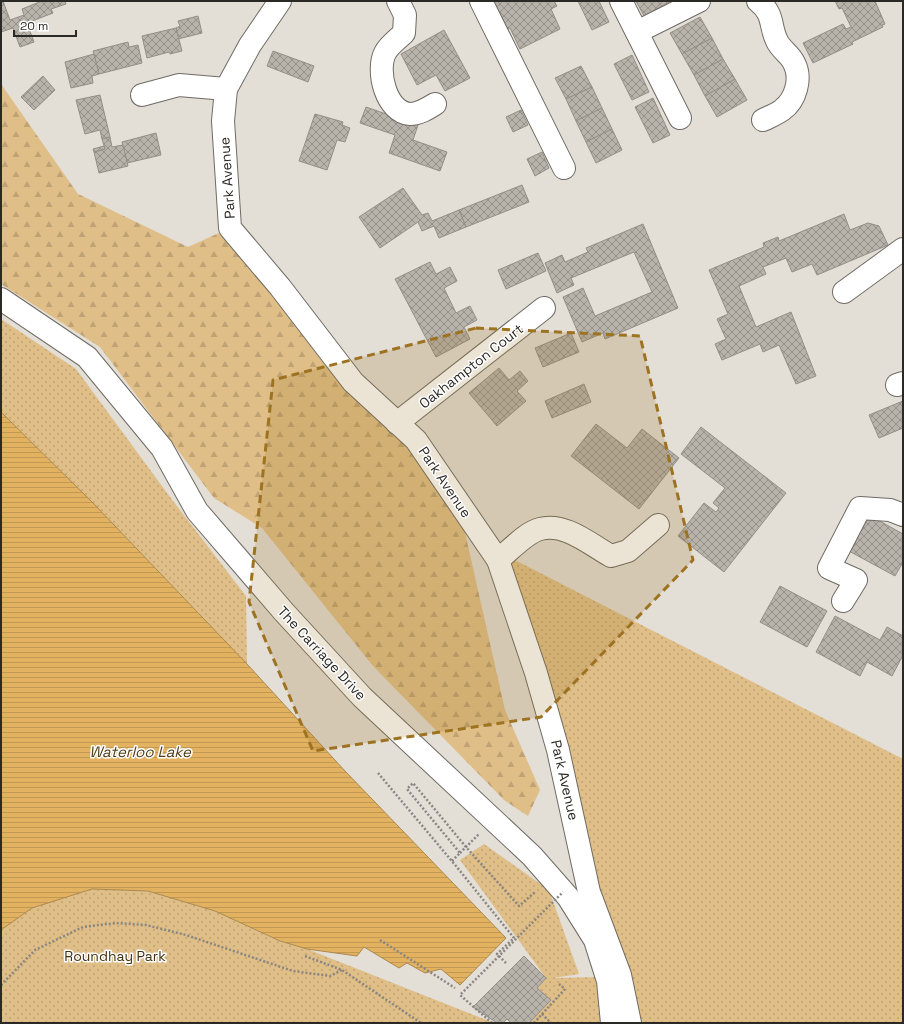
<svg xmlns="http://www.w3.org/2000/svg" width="904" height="1024" font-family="'Space Grotesk',sans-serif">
	<defs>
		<pattern id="grass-dots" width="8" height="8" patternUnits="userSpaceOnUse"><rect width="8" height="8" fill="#e0be87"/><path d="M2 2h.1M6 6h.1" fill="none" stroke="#c0a374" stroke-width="1.8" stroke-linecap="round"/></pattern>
		<pattern id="forest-firs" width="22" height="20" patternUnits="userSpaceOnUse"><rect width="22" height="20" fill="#e0be87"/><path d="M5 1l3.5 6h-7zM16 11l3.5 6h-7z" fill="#c0a374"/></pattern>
		<pattern id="water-rules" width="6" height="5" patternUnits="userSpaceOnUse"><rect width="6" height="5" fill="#e2b261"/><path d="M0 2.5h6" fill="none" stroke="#c29954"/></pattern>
		<pattern id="building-cross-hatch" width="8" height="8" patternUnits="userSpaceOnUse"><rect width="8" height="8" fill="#b7b2aa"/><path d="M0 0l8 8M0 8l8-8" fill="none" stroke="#95918a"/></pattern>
	</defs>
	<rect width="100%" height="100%" fill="#e3ded6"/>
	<g fill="url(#grass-dots)">
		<path d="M1,319l75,50 97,132 73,95 1,68 -153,-160 -93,-92z"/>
		<path d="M503,554l400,205v264h-374l21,-23 -13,-12 9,-10 -86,-118 24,-16 65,46 30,84 -26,4 48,-1 -28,-142 -48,-158 -10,-69z"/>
		<path d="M92,889l56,2 67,20 64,30 28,8 187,74h-493v-93l31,-22z"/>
	</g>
	<path fill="url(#forest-firs)" d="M1,84l77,110 110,53 42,-19 186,212 48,88 41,182 35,80 -12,26 -24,-16 -131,-134 -111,-138 -48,-30 -114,-151 -99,-63z"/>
	<path fill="url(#water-rules)" stroke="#ab894f" d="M1,412l93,92 153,160 98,107 161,167 -46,47 -19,-16 -16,4 -18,-10 -8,5 -35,-21 -7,9 -50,-7 -27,-8 -65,-30 -67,-20 -56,-2 -60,19 -31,22z"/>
	<g fill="url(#building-cross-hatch)" stroke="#938e86">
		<path d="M1,1h2l7,19 14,-5 -2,-6 20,-8h23l1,3 -15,5 2,4 -26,10 7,19 -14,5 -7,-19 -12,4z"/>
		<path d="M490,1h64l3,5 -6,3 9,20 -40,20 -10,-21 -6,3z"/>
		<path d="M578,1h21l10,21 -17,8z"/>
		<path d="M636,1h35l-27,15z"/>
		<path d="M835,1h40l10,23 -3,1 1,2 -31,15 1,2 -40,19 -10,-20 40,-19 3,5 5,-2 -9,-19 -3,1z"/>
		<path d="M198,16l4,17 -24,6 -2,-11 4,-2 -2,-5z"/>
		<path d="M700,17l12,21 -30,16 -12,-21z"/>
		<path d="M176,28l6,23 -12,3 -1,-2 -22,6 -5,-22z"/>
		<path d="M444,30l26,48 -25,13 -9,-16 -19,10 -16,-31z"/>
		<path d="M712,38l11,21 -29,16 -12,-21z"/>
		<path d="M128,42l1,5 9,-2 4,18 -43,11 -6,-23z"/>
		<path d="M273,51l41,15 -6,16 -41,-16z"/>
		<path d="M94,54l5,20 -7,2 1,7 -22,5 -6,-26z"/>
		<path d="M632,55l17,37 -17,8 -18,-36z"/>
		<path d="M723,59l12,20 -30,17 -11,-21z"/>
		<path d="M581,66l11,21 -26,12 -11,-21z"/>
		<path d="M43,76l12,14 -21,20 -13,-13z"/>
		<path d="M735,79l12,21 -30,17 -12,-21z"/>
		<path d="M592,87l10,21 -26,13 -10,-22z"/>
		<path d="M100,95l10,42 -8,2 -2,-9 -15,4 -9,-34z"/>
		<path d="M653,98l17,37 -17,8 -18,-36z"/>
		<path d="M366,107l52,18 -5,15 34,12 -7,19 -51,-18 6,-18 -35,-12z"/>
		<path d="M602,108l10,21 -26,13 -10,-21z"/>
		<path d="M521,110l7,15 -15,7 -7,-15z"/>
		<path d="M315,114l28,8 -1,3 8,3 -5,14 -8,-2 -10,30 -28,-9z"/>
		<path d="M612,129l10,21 -26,13 -10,-21z"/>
		<path d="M156,133l5,22 -34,8 -5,-21z"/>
		<path d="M110,137l2,10 11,-2 5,21 -29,7 -5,-21 11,-3 -3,-10z"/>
		<path d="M104,146l1,3 -11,3 -1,-3z"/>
		<path d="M542,152l7,16 -14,8 -8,-17z"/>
		<path d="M522,185l7,17 -63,25 -7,-17z"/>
		<path d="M403,188l19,27 6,-2 4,8 27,-11 7,17 -27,11 -5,-12 -12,5 -4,-9 -38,26 -21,-31z"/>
		<path d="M844,214l6,16 18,-7 11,3 9,19 -71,30 -5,-11 -20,8 -6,-14 -23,9 3,7 -27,12 17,41 35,-15 25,64 -20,8 -17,-39 -16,7 -3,-8 -38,16 -7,-16 11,-5 -9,-20 11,-5 -19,-44 55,-23 -1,-4 15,-6 1,4z"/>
		<path d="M643,224l35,84 -73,31 -2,-6 -21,9 -19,-45 20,-9 12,28 57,-24 -18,-40 -63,26 3,7 -17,8 -12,-30 17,-8 3,7 23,-10 -2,-4z"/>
		<path d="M538,253l8,18 -40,18 -8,-19z"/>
		<path d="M430,262l6,12 14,-7 7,14 -13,7 12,25 14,-7 7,14 -13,7 6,12 -34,18 -41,-78z"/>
		<path d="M571,333l8,19 -36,15 -8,-19z"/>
		<path d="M499,368l10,12 11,-9 8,10 -11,10 9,10 -29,25 -28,-33z"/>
		<path d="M584,384l7,18 -39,16 -7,-17z"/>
		<path d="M903,401v27l-24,10 -10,-23z"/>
		<path d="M596,424l31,24 15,-19 37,29 -40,51 -68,-53z"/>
		<path d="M701,427l85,66 -62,79 -46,-36 26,-33 12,9 3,-4 -6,-5 12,-15 -44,-34z"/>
		<path d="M867,514l36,20v28l-8,14 -48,-26z"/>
		<path d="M780,586l47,25 -20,36 -47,-25z"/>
		<path d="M835,616l45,24 7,-13 16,9v19l-11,21 -25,-14 -7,14 -44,-24z"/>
		<path d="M524,956l22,22 -9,10 14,12 -22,23h-18l-4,-4 -4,4h-6l-24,-16z"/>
	</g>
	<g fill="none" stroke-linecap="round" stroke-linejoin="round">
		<g stroke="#6f6b64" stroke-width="24">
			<g id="minor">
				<path d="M280,1l-30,44 -24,44 -3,32 7,107 50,59 73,95 63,58 82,120 38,113 22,77 31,142 31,83 10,48"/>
				<path d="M398,1l7,14 -1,18c-6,6 -15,12 -19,20 -9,18 1,59 25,61 9,0 17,-5 25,-10"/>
				<path d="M481,1l83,167"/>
				<path d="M621,1l59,117"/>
				<path d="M758,1c17,14 11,24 19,40 4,9 13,13 17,22 8,15 2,37 -12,47 -5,4 -13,7 -19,10"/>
				<path d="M637,32l62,-31"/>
				<path d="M142,95l37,-10 47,4"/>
				<path d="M844,292l59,-43"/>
				<path d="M1,299l86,58 75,91 35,63 87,101 78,85 170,159 36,41 27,43 13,41 4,42"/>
				<path d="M897,385l6,-2"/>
				<path d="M397,423l147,-115"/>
				<path d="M498,560c13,-10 27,-27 42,-31 25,-7 51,16 71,27l17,-5 30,-26"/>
				<path d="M843,601l13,-21 -27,-12 31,-60 30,2 13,5"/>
			</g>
		</g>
		<g stroke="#8a8681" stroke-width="2.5" stroke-dasharray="2 2" stroke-linecap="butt">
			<path d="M378,773l78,93 58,72 -17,16 9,9"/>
			<path d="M460,853l19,-19"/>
			<path d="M452,861l8,-8 -53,-64 6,-6 53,64 53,59 16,-14"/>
			<path d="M380,940l75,48"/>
			<path d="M305,956l37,14 79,53"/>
			<path d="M1,985l34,-35 48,-23 33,-4 30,2 40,10 107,36 37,5 12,-6"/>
			<path d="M542,1014l9,9"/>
			<path d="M534,1023l31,-34 -6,-5"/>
		</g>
		<use href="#minor" stroke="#fff" stroke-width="22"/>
		<path stroke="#8a8681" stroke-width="2.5" stroke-dasharray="2 2" stroke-linecap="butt" d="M492,1023l-32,-28 103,-103"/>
	</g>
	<path fill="#9d7322" fill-opacity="0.2" stroke="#9d7322" stroke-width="3" stroke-dasharray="8 5" stroke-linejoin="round" d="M476,328l164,8 53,224 -152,157 -228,34 -64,-149 24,-222z"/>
	<g text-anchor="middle" stroke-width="3" stroke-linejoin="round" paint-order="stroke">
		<g font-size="14" fill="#2b2926" stroke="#fff">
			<text transform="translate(227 178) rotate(-94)" y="5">Park Avenue</text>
			<text transform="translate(471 366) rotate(-38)" y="5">Oakhampton Court</text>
			<text transform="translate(445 482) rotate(56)" y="5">Park Avenue</text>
			<text transform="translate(322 653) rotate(47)" y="5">The Carriage Drive</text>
			<text transform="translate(565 780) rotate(77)" y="5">Park Avenue</text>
		</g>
		<g font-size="14" fill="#44310d" stroke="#fff">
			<text x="115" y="961">Roundhay Park</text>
		</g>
		<g font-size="15" font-style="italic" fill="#513d1a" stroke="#fff">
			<text x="140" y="757">Waterloo Lake</text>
		</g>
	</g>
	<rect width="904" height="1024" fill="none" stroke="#2b2926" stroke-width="4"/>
	<path d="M14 30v6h62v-6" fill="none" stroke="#2b2926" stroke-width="2"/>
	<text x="20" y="30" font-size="12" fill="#2b2926" stroke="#ffffff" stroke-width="3" paint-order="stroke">20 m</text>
</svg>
